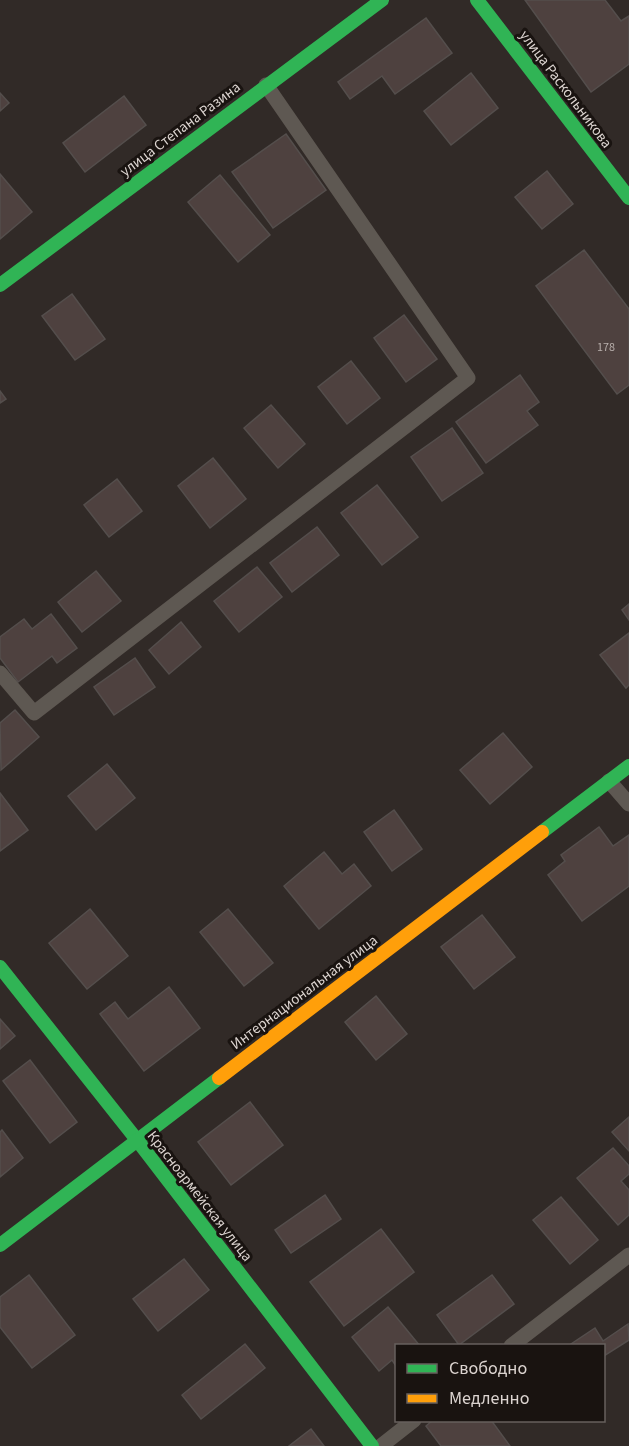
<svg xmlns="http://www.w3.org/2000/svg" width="629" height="1446" font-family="'Source Sans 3',sans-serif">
	<rect width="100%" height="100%" fill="#312a27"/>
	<g fill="#4e413f" stroke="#544e4c" stroke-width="1.5">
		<path d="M525,0h80l16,21 8,-5v48l-38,28z"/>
		<path d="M426,18l26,35 -57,41 -13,-18 -32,23 -12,-17z"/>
		<path d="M471,73l27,35 -47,37 -27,-34z"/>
		<path d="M0,93l9,10 -9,8z"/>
		<path d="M124,96l22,29 -61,47 -22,-29z"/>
		<path d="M286,134l40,56 -53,38 -41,-56z"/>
		<path d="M547,171l26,33 -31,25 -27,-32z"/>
		<path d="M0,174l32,38 -32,27z"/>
		<path d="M220,175l50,60 -32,27 -50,-60z"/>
		<path d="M584,250l45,59v76l-12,9 -81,-108z"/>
		<path d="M72,294l33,45 -30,21 -33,-44z"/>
		<path d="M404,315l33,44 -31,23 -32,-44z"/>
		<path d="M351,361l29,37 -33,26 -29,-37z"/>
		<path d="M520,375l19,27 -12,9 11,14 -52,38 -30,-41z"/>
		<path d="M0,391l6,8 -6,4z"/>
		<path d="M271,405l34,39 -27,24 -34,-40z"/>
		<path d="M452,428l31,45 -41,28 -31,-44z"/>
		<path d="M213,458l33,41 -36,29 -32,-42z"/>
		<path d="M117,479l25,32 -33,26 -25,-32z"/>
		<path d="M377,485l41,52 -36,28 -41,-52z"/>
		<path d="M317,527l22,28 -47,37 -22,-29z"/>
		<path d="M257,567l25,30 -43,35 -25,-31z"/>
		<path d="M96,571l25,30 -39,31 -24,-30z"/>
		<path d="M629,604v16l-7,-10z"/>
		<path d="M51,614l26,34 -20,15 -5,-7 -34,26 -18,-24v-21l24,-18 8,10z"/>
		<path d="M181,622l20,25 -32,27 -20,-24z"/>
		<path d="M629,633v52l-3,3 -26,-33z"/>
		<path d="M135,658l20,29 -41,28 -20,-28z"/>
		<path d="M15,710l24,27 -38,33 -1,-47z"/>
		<path d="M503,733l29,34 -42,37 -30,-34z"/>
		<path d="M107,764l28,34 -39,32 -28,-34z"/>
		<path d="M0,793l28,37 -28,21z"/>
		<path d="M394,810l28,39 -30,22 -28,-39z"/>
		<path d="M599,827l14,19 16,-11v51l-47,35 -34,-46 17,-14 -4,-6z"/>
		<path d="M324,852l18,22 12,-10 17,22 -52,43 -35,-43z"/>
		<path d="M90,909l38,47 -41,33 -38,-46z"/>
		<path d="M228,909l45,54 -29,23 -44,-54z"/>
		<path d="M482,915l33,42 -41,32 -33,-42z"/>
		<path d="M169,987l31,41 -56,43 -44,-57 15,-12 13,17z"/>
		<path d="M376,996l31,38 -31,26 -31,-38z"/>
		<path d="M0,1019l15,17 -15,13z"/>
		<path d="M30,1060l47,62 -27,21 -47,-62z"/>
		<path d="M250,1102l33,43 -52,40 -33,-43z"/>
		<path d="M629,1117v34l-17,-19z"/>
		<path d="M2,1130l21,28 -23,19v-45z"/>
		<path d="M613,1148l16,18v8l-8,7 8,9v25l-11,10 -41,-47z"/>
		<path d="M325,1195l16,24 -50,34 -16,-23z"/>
		<path d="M561,1197l37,43 -28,24 -37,-44z"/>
		<path d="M381,1229l33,43 -70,54 -34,-44z"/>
		<path d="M184,1259l25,31 -51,41 -25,-32z"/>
		<path d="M29,1275l46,60 -43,33 -32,-41v-30z"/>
		<path d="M492,1275l22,29 -55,41 -22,-30z"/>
		<path d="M388,1307l32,39h-24v20l-4,-6 -13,11 -27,-34z"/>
		<path d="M628,1324l1,16 -25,16v-10h-32l-1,-2 24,-16 8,13z"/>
		<path d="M245,1344l20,24 -64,51 -19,-24z"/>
		<path d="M433,1420h58l19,26h-69l-15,-20z"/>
		<path d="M311,1429l13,17h-35z"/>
	</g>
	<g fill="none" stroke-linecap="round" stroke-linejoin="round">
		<g stroke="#5e5852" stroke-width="15">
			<path d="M0,673l34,40 434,-335 -202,-293"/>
			<path d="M609,781l20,23"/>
			<path d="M511,1346l118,-91"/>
			<path d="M381,1446l33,-26"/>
		</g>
		<g stroke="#30b455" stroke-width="14">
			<path d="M477,0l152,198"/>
			<path d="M0,285l382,-285"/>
			<path d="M542,832l87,-66"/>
			<path d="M0,967l137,173 235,306"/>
			<path d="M0,1245l219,-167"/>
		</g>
		<path stroke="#ff9f0a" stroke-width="14" d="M219,1078l323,-246"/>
	</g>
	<g text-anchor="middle" stroke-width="6" stroke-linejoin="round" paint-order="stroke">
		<g font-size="12" fill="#b8afac">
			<text x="606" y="351">178</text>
		</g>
		<g font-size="15" fill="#dcd4d0" stroke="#191310">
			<text transform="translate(566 89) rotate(53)" y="5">улица Раскольникова</text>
			<text transform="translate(180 129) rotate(-37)" y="5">улица Степана Разина</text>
			<text transform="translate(304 992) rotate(-37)" y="5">Интернациональная улица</text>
			<text transform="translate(200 1196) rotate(52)" y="5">Красноармейская улица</text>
		</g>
	</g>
	<rect x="395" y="1344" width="210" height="78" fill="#191310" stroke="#67605d" stroke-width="1.5"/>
	<rect x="407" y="1364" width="30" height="9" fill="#30b455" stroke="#67605d" stroke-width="1.5"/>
	<text x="449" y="1374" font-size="18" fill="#dcd4d0">Свободно</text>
	<rect x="407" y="1394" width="30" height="9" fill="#ff9f0a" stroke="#67605d" stroke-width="1.5"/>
	<text x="449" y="1404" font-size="18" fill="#dcd4d0">Медленно</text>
</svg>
